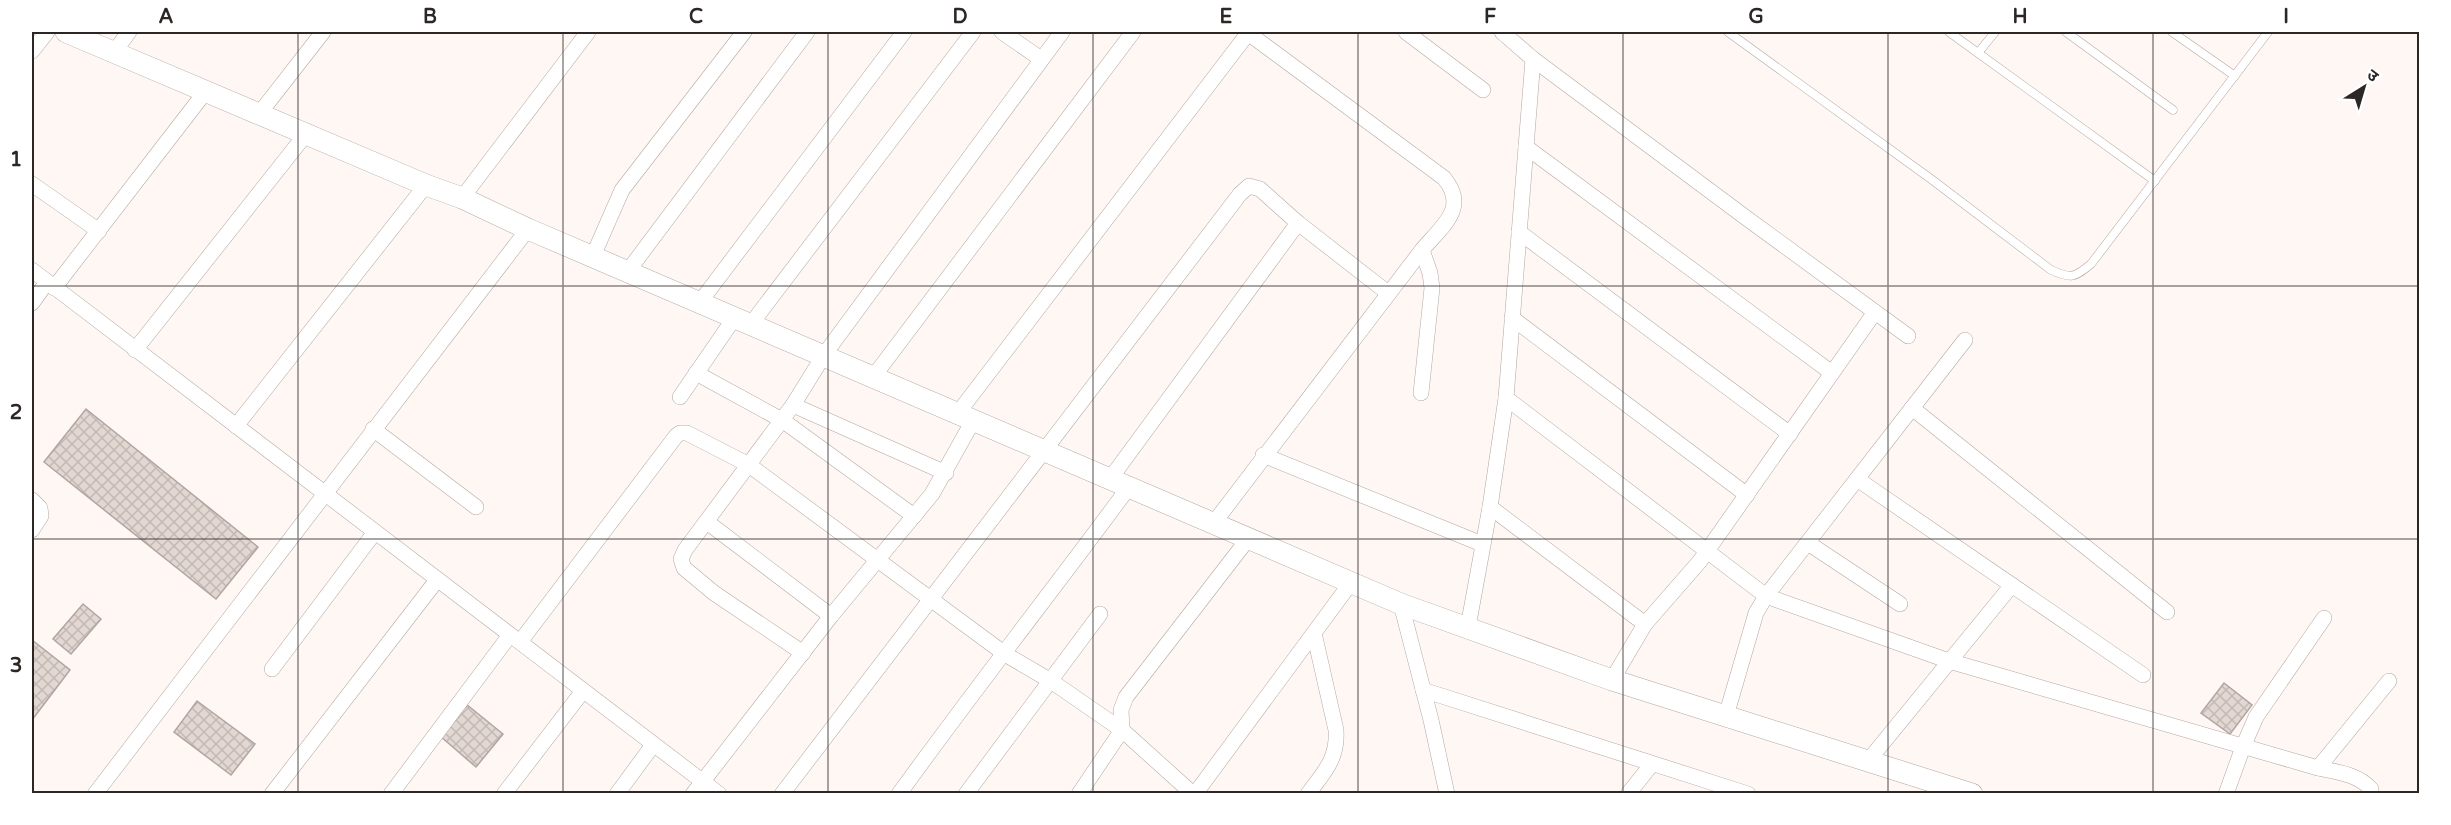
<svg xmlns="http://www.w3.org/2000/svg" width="2451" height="825" font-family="'Varela Round','Noto Sans Devanagari',sans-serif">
	<defs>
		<pattern id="building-cross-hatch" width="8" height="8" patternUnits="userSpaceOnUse" patternTransform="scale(1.5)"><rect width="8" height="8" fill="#e3d7d2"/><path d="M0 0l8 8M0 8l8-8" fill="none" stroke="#c3b9b4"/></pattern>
	</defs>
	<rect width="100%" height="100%" fill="#fff7f4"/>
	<g fill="url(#building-cross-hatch)" stroke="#b0a5a0" stroke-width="1.5">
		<path d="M86,409l172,138 -42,52 -172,-137z"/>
		<path d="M83,604l18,15 -30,35 -18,-15z"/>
		<path d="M32,640l38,30 -38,50z"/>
		<path d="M2224,683l28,22 -22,29 -29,-21z"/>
		<path d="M197,701l58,43 -24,31 -57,-43z"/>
		<path d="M466,704l37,30 -27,33 -36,-31z"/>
	</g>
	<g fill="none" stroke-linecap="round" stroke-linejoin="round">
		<g stroke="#b2a7a2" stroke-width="9">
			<g id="lane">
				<path d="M1728,32l203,147 120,91c20,9 23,8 40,-6l177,-232"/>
				<path d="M1949,32l206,149"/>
				<path d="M2066,32l107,78"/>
				<path d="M2172,32l63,44"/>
				<path d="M1978,53l17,-21"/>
			</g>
		</g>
		<g stroke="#b2a7a2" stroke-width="16">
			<g id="street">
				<path d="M1002,32l39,27"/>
				<path d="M1406,32l77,58"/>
				<path d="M1502,32l31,27 212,158 163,119"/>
				<path d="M32,51l15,-19"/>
				<path d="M114,52l15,-20"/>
				<path d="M259,114l64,-82"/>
				<path d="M1526,147l306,226"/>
				<path d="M32,184l67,47"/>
				<path d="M462,198l126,-166"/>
				<path d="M1519,232l271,202"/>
				<path d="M593,256l29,-66 122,-158"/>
				<path d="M32,270l687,524"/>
				<path d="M628,271l179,-239"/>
				<path d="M54,288l152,-197"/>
				<path d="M700,302l204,-270"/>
				<path d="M32,303l15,-21"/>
				<path d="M1512,318l235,177"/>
				<path d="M751,324l222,-292"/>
				<path d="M135,350l171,-216"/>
				<path d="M696,373l86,47 132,96"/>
				<path d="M874,376l259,-344"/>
				<path d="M1421,393l11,-105 -2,-15 -8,-23"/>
				<path d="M680,397l55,-80"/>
				<path d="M1506,398l260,198 183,65 369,107c19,4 40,6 53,21l-1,5"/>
				<path d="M793,405l-108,145 -4,9 3,9 30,25 89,60"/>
				<path d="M1912,408l255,204"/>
				<path d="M958,413l291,-381"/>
				<path d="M236,426l190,-241"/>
				<path d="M373,429l103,78"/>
				<path d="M1263,455l219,89"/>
				<path d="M946,473l-153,-68 31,-50 238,-323"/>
				<path d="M1110,479l188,-256"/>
				<path d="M1857,479l286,196"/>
				<path d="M32,500l8,8 1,8 -9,14"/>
				<path d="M1490,507l155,117"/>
				<path d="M707,522l124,94"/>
				<path d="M1213,524l209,-274c20,-24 47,-42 22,-72l-196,-145"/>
				<path d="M1808,543l92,61"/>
				<path d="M1401,604l30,116 16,74"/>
				<path d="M1468,627l22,-120 16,-109 27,-339"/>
				<path d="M520,642l156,-206 4,-3h7l62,32 256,189 46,27 71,49 71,64"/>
				<path d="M272,669l103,-137"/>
				<path d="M1612,680l33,-56 55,-63 175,-249"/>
				<path d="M1423,690l325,104"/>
				<path d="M1726,716l30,-103 10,-17 199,-256"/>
				<path d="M1868,761l144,-176"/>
				<path d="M2318,768l71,-87"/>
				<path d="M95,794l433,-565"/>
				<path d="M272,794l165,-214"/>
				<path d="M391,794l119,-159"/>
				<path d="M504,794l79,-103"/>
				<path d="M617,794l36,-49"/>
				<path d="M693,794l138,-178 101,-122 42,-75"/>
				<path d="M782,794l458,-600 9,-8 11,3 38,34 90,70"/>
				<path d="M899,794c75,-104 154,-204 230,-307"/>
				<path d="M966,794l134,-180"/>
				<path d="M1079,794l43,-64 -1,-20 5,-13 122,-158"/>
				<path d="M1195,794l155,-210"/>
				<path d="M1308,794c16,-22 30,-35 28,-64l-22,-97"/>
				<path d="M1628,794l24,-30"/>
				<path d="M2226,794l17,-47 13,-30 68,-99"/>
			</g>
		</g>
		<g stroke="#b2a7a2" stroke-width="22">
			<path id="secondary" d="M66,32l360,153 36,13 66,31 873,375 211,76 360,114"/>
		</g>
		<use href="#lane" stroke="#fff" stroke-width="8"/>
		<use href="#street" stroke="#fff" stroke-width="15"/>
		<use href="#secondary" stroke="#fff" stroke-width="21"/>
	</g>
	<path fill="none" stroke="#2c2725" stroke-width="1.5" stroke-opacity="0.55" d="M298,32v762M563,32v762M828,32v762M1093,32v762M1358,32v762M1623,32v762M1888,32v762M2153,32v762M32,286h2388M32,539h2388"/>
	<rect width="2451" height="825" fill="none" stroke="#ffffff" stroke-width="66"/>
	<g transform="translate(2364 87) rotate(37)" stroke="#ffffff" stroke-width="4.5" paint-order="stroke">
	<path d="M0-4.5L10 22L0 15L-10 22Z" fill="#2c2725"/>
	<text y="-9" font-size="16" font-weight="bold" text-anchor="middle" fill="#2c2725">उ</text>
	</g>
	<rect x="33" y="33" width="2385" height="759" fill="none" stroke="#2c2725" stroke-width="2"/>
	<g font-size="20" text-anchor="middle" font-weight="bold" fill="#2c2725">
		<text x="166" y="23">A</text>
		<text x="430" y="23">B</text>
		<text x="696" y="23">C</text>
		<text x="960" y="23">D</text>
		<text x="1226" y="23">E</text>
		<text x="1490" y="23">F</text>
		<text x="1756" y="23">G</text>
		<text x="2020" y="23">H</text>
		<text x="2286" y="23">I</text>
		<text x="16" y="166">1</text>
		<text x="16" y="419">2</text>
		<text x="16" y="672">3</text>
	</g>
</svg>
